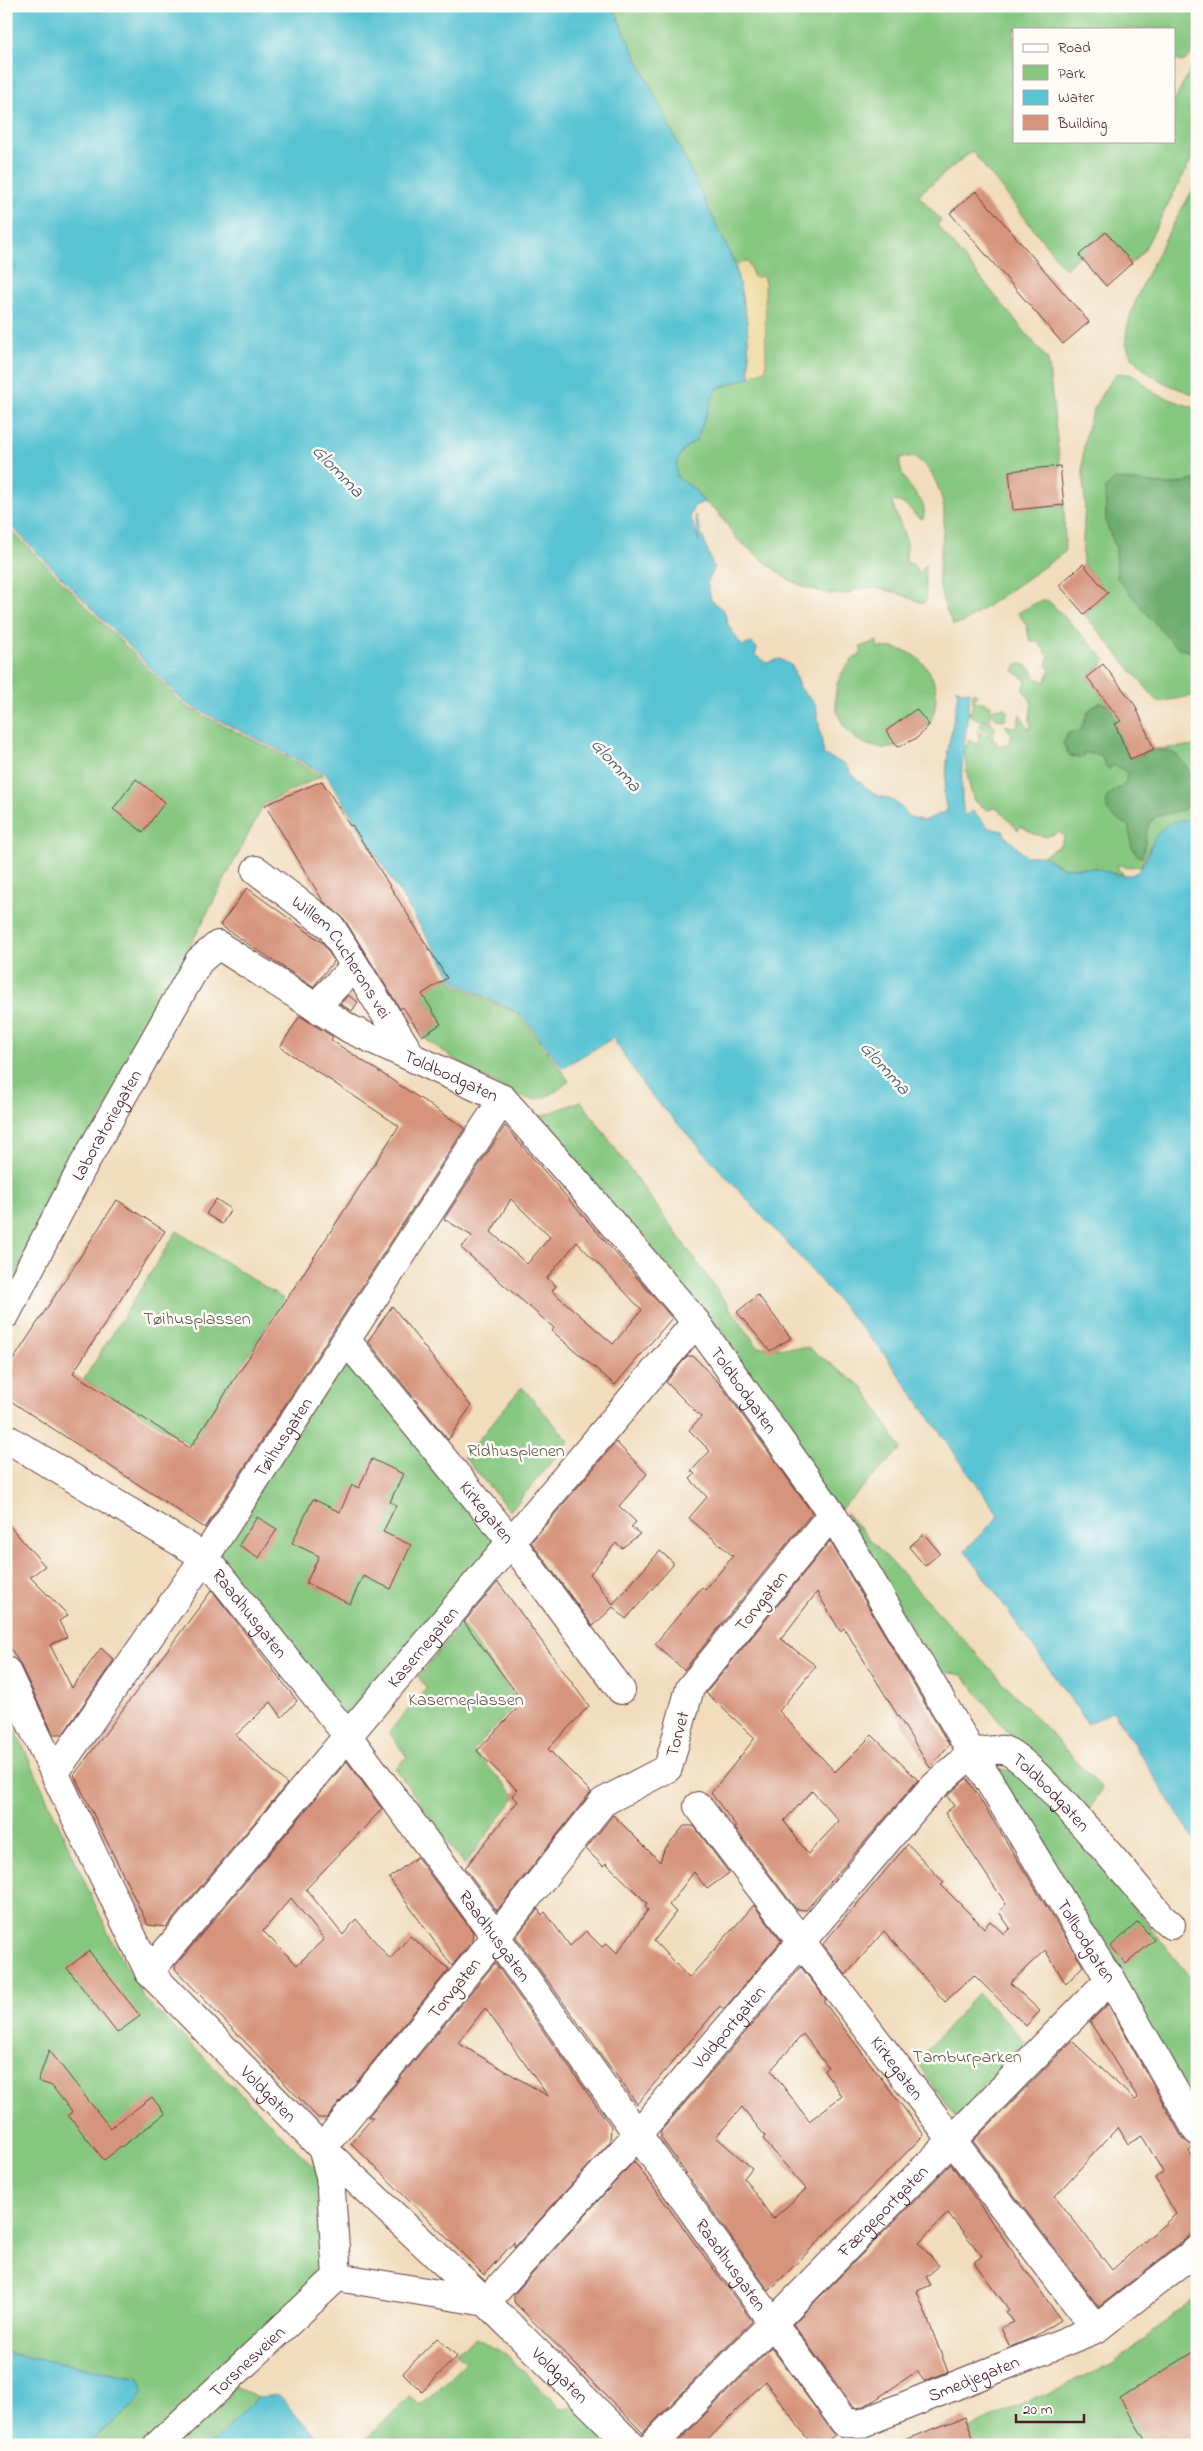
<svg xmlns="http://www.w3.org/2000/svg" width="1203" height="2451" font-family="'Indie Flower',sans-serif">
	<rect width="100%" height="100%" fill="#fdfcf7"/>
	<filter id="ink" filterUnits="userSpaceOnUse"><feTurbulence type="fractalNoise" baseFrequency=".02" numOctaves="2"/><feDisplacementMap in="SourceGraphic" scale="10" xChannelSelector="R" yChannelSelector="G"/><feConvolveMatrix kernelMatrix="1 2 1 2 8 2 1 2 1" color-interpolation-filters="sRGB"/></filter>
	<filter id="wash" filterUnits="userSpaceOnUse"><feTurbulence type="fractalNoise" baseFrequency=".0096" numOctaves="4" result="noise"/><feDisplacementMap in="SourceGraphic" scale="20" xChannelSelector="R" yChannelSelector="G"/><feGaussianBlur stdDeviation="1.12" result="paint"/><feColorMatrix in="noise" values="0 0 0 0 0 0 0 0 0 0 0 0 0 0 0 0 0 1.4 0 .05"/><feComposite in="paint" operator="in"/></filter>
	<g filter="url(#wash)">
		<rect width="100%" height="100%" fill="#f1ddbd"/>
		<g fill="#86c780" stroke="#687356">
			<path d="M612,6h585c0,16 3,49 -15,56l-8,-3v-30h-160v112h160v-40l23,-44v92l-54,103 -11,11 -27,-31 -40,37 -93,-118 -54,44 23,25 -4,5 111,135 12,106 -50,5 3,39 51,-5 1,47 -102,71 -10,2c-7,-16 -14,-31 -14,-49 0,-21 6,-44 5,-66 -2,-20 -18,-61 -44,-52 -3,29 31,38 23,61l-8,-4c-4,-7 -14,-14 -22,-14l-1,2 15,39 -1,20 8,3 4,10 7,-10 1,36 -3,2 -29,-11 -18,-4 -20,1 -8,5h-17l-24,-6 -23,-11 -46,-37 -22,-30 -12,-8 -12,-15 -16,-10c-2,-17 5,-28 20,-36l20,-52 50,-21 -1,-85 -1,-4 -10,-1 -6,-17 -13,3z"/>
			<path d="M1197,182v213c-24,-7 -62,-22 -70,-49 -9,-31 53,-133 70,-164z"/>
			<path d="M1117,373l17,2 22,19 41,15v286l-39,7 -74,-88 24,-21 -25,-29c-1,-20 1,-41 2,-61 0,-9 -2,-18 -2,-27 -2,-41 8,-72 34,-103z"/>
			<path d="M6,525l179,181 138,69 -59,29 -258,496z"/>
			<path d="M1041,600h6l6,5 53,55 -19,17 22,29 17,-13 13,20 -24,11 15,35 24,-10 42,-3 1,73h-4l-43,27 -9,20 -15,1 -8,-3v5l6,5 -17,-1 -9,-5h-34l-21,-12 16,-10 5,-9 -4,-5 -14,5 -12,-3 -13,-8 -3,4 -22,-23 -8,3 -14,-9c-5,-14 -8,-30 -9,-47h-3l1,-8h4l2,-7 7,5 3,-2 -1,-12 8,7 3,-1 -9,-9 2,-5 6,-3 -8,1 -11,-5v-4l3,1 1,-20 4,2 -3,8h8l10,4 -3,3 5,1 2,-2 6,1 1,-3 5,4 -3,10 -8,-1 -7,-7 1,11 4,4 -3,11 8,8 10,-3 2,-8 -7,-10 12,3 3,-14 8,14h3c0,-4 -2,-8 -1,-12 2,-15 4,-13 -7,-26l3,-9 -12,-10 3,-7h6l9,6 4,8 9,4 5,-12 -4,-5 3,-9 -12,-15h-7l-4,-17 -8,-11z"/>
			<path d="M877,641v7c47,-5 72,37 52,77l-13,-16 -29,21 11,17c-59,11 -87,-63 -36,-94l-2,-6z"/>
			<path d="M448,975l6,9 66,31 49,66c-10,8 -20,17 -33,18 -22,3 -93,-48 -114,-62l20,-14 -20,-30z"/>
			<path d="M581,1101l177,246 51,1 55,40 37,61 -64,64 -300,-395z"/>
			<path d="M177,1231l107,68 -93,146 -107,-66z"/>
			<path d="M349,1350l153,192 -155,182 -137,-165z"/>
			<path d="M522,1387l47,54 -59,70 -46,-54z"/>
			<path d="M845,1512l257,277 -17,27 -64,-67 -58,-74 -27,-4z"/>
			<path d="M461,1623l57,79 -45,49 43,45 -52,69 -69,-97 12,-11 -18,-25 38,-44 -9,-11z"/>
			<path d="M6,1709l105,230 33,59 178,177 14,95 -115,112 37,15 -48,48h-123l48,-41 4,-26 -133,-25z"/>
			<path d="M996,1767l33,9 168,210v133z"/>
			<path d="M978,1993l49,50 -71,75 -39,-56z"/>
			<path d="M1197,2296v149h-265l181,-81z"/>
			<path d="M476,2338l31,17 54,54 16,-4 42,40h-259l50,-49 11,10 45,-44 -11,-10z"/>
		</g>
		<g fill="#6cac6e" stroke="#5b664c">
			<path d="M1115,479l56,6 26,-6v175l-18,-6 -10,-8 -52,-62 -1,-30 -10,-25 -1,-35z"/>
			<path d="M1100,702l10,4 20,53c12,-4 25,-11 38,-8 19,5 31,35 22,52 -10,15 -30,5 -40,20 -6,10 -4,23 -8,34h-3l-7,-10 -4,-22c-14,-7 -26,-11 -20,-30l17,-11 2,-11 -12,-8 -7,4 -8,-14 -17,-2 1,4 -5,1 -9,-2 -7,-12 5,-11 12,-2 9,-21z"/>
		</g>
		<path fill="#eeda9e" stroke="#9c7c64" d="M748,261l6,17 8,-2 3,7 1,86 -16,8 -3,-56 -12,-57z"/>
		<g fill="#58c3d3" stroke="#51717f">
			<path d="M6,6h606l123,258 12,57 3,56 -34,12 -20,52c-15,8 -22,19 -19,36l15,10 12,15 -10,4 -4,10 9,25 -4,-26 19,54 -7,14 4,17 13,11 4,14 14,21 10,-3 5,5 -2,7 11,8 14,-4 12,7 7,21 17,18 8,50 21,9 10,14 22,18 11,2 11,7 11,12 13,4 24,-10 -4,-19 2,-3 3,-39 10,-56 -2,-6 7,4 7,-1c-3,45 -13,79 -6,125l9,-5 16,17 14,3 3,6 20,19h17l20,12h35l18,7h15l8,-4c3,-6 7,-11 9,-17 9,-26 17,-33 45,-35 4,12 8,31 0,42l4,8v975l-84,-133 -25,13 -123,-174 34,-34 -114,-161 -79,-91 -161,-176 -32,-50 -51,30 -40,-53 -67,-33 -129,-208 -141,-71 -179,-182z"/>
			<path d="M6,2353l133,25 4,13 -8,13 -48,41h-81z"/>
			<path d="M279,2395l44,50h-113l48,-48z"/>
		</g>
		<g id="blocks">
			<g fill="#d6947d" fill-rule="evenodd">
				<path d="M976,191l113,131 -26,22 -113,-131z"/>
				<path d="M1106,232l26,31 -26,23 -27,-31z"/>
				<path d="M1060,466l4,39 -51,5 -4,-39z"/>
				<path d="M1083,564l25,29 -24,21 -25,-29z"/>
				<path d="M1103,664l32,41 19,44 -24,10 -15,-35 6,-3 -34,-44z"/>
				<path d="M916,709l13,16 -12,13 -19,9 -12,-16z"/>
				<path d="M136,779l29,23 -22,30 -30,-23z"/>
				<path d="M322,781l28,45 2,-1 95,153 -25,16 19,30 -19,12 -19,-29 -3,2 -56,-90 -21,-18 -58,-96z"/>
				<path d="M247,888l76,55 11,18 -21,26 -93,-62z"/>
				<path d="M348,995l10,7 -6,9 -12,-7z"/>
				<path d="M300,1016l33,21 -2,3 134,88 -260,400 -199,-130v-27l111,-171 48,31 -92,142 117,75 209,-322 -119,-79z"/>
				<path d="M505,1126l167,192 -57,67 -63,-54 2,-3 -93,-80 11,-12 -28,-17zM511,1199l39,38 -23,27 -36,-32zM577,1242l65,68 -29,34 -61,-53 4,-5 -9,-8z"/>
				<path d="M216,1199l15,10 -9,15 -16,-10z"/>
				<path d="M758,1295l33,43 -21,13 -33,-39z"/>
				<path d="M392,1306l79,100 -23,34 -80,-99z"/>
				<path d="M687,1356h6l28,29 91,128 -128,157 -29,-26 47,-57 3,3 28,-34 -44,-38 18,-21 -17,-18 5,-5 -4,-3 19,-20 -21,-21 12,-13 -35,-35z"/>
				<path d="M616,1442l31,32 -28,32 17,16 -5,5 9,7 -18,14 -6,-5 -26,31 23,30 47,-53 13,11v3l-47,54 -13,-12 -20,19 -62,-84z"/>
				<path d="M372,1459l31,15 -13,28 6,3 -13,27 28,13 -20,44 -28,-13 -13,28 -44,-21 13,-27 -27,-13 21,-44 27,13 12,-27 7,3z"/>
				<path d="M257,1517l20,12 -18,29 -20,-13z"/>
				<path d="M6,1522l39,44 -15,11 38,38 -9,6 8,16 -17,8 22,43 29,-40 13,12 -51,74h-10l-33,-70 -14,-23z"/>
				<path d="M924,1534l16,19 -15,13 -16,-19z"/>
				<path d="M830,1541l119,204 -19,23 -86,-140 -4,3 -23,-39 -36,47 35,27 -37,45 56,61 37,-37 46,45 -112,130 -10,-1 -62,-82h3l-26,-34 44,-55 -49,-45zM812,1791l27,30 -31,33 -24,-33z"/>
				<path d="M498,1582l91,124 -41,43 43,43 -94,119 -32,-43 53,-67 -6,-5 5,-6 -40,-39 46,-49 -59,-80z"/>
				<path d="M212,1590l85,111 -15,16 -11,-15 -35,33 51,49 -121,143 -18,-2 -74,-150z"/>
				<path d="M347,1761l35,48 -76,80 37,46 13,-16 34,40 20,-23 39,33 -122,149h-9l-143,-149v-3zM291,1898l33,41 -27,26 -34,-34z"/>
				<path d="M967,1778l116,188 -17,18 -21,-34 -35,33 30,28 -14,15 -52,-51 -29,27 -61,-71 -38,44 -23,-31 85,-100 36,39 -3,2 43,43 6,-7 14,13 6,-6 -11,-16 7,-8 -61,-91 9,-7 -7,-10z"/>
				<path d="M613,1815l47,47 4,-12 20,-24h10l35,47 -22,16 -13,-17 -25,33 7,7 -22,29 35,37 65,-73 27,36 -57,68 -4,-3 -83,98 -121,-167 22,-28 4,6 3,-3 25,34 16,-15 16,16 5,-4 10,10 31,-43 -3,-4 2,-3 -41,-40 -3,3 -17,-17z"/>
				<path d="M417,1857l56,75 -1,9 -20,25 -63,-88z"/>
				<path d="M1138,1922l16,18 -28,24 -15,-18z"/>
				<path d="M89,1951l51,65 -23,17 -50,-65z"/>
				<path d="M495,1963l116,163 -1,16 -96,106v-6l-30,33 -133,-132 22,-26h-5zM485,2008l63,88 -90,-53z"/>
				<path d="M801,1967l25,32 -2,3 100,133 -155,156 -108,-153v-7zM803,2034l25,33 -4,3 18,26 -33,25 -38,-51zM742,2107l23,29 -2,3 43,50 -33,30 -29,-41 8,-10 -36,-31z"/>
				<path d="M1108,2004l75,135 12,7 -6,5 8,13v66l-98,77 -126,-166 99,-100 63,59 3,-2 -48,-76zM1118,2127l10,17 14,-8 21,36 -8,6 21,36 -64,56 -57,-74z"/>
				<path d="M49,2050l61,78 42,-31 13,17 -61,46 -36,-45 4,-3 -20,-26 -14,-5z"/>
				<path d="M634,2161l118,160 -109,112 -129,-131v-8z"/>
				<path d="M951,2164l110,156 -29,18 -22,9 -9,-19 13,-6 -8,-10 3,-2 -35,-48 8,-6 -34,-43 -29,30 20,23 -13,11 5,8 -14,6 31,81 -24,9 -7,-10 -45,31 -14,6 -5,-1 -60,-83z"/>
				<path d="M437,2338l20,18 -35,36 -19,-19z"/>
				<path d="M771,2347l64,88 -14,10h-9l-47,-64 -62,64h-28z"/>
				<path d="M1197,2350v95h-49l-28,-47z"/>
				<path d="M965,2417l11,28h-80v-2z"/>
			</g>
		</g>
	</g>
	<g filter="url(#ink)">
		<use href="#blocks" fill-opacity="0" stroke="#633c41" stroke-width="1"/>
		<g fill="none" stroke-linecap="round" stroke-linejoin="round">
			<g stroke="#633c41" stroke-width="30">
				<g id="street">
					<path id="s1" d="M256,870l75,57 81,130"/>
					<path d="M315,1007l40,-41"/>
					<path id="s2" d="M6,1314l78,-150 115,-203 19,-16 132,84 153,70 73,82 120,141 136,192 140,239 131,216 8,9 86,153"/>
					<path id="s3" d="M347,1341l163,199 111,150"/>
					<path id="s4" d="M6,1438l199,119 142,178 149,202 348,485 16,2 236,-95 101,-79"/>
					<path id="s5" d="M832,1514l-142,174 -22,80 -65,34 -107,135 -174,211 8,28 7,101 149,25 151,-167 292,-344 43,-38"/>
					<path id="s6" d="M6,1671l143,301 173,176 164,154 145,143"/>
					<path id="s7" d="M972,1753c10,-1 22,-4 31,-3 25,4 136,140 159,167l9,8"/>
					<path id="s8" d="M55,1772l150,-215 298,-458"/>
					<path id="s9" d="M698,1806l398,523"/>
					<path id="s10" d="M149,1972l547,-650"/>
					<path id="s11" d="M653,2445l458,-467"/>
				</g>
			</g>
			<g stroke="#633c41" stroke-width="30">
				<g id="secondary">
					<path id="s12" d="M158,2445l179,-168"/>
				</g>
			</g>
			<use href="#street" stroke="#fff" stroke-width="28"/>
			<use href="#secondary" stroke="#fff" stroke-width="28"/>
		</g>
	</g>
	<g text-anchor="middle" stroke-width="5" stroke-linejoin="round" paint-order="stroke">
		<g font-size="18" fill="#4a1f2b" stroke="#fdfcf7">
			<text dy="6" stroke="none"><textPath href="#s1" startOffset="124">Willem Cucherons vei</textPath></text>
			<text dy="6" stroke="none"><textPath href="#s2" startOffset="695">Toldbodgaten</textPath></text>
			<text dy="6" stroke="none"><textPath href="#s2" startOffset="214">Laboratoriegaten</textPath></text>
			<text dy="6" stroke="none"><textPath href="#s2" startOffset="1130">Toldbodgaten</textPath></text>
			<text dy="6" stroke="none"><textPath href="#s8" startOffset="405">Tøihusgaten</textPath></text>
			<text dy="6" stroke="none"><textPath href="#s3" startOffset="221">Kirkegaten</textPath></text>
			<text transform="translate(761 1601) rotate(-51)" y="6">Torvgaten</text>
			<text dy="6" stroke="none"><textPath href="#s4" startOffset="304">Raadhusgaten</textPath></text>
			<text dy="6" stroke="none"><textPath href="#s10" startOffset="425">Kasernegaten</textPath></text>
			<text transform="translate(677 1734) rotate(-75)" y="6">Torvet</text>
			<text dy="6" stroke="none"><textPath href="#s7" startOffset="96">Toldbodgaten</textPath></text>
			<text dy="6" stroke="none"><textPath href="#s4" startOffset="709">Raadhusgaten</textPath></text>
			<text dy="6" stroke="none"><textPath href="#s2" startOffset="1779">Tollbodgaten</textPath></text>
			<text transform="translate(454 1988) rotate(-51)" y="6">Torvgaten</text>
			<text dy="6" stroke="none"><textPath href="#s5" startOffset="1475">Voldportgaten</textPath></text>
			<text dy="6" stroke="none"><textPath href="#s9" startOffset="329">Kirkegaten</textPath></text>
			<text dy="6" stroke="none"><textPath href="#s6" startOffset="504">Voldgaten</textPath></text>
			<text dy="6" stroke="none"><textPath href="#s11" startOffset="328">Færgeportgaten</textPath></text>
			<text dy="6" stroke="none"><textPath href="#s4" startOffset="1114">Raadhusgaten</textPath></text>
			<text dy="6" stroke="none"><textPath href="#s12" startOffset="122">Torsnesveien</textPath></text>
			<text dy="6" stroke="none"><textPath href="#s6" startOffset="909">Voldgaten</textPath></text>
			<text dy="6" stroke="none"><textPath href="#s4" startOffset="1446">Smedjegaten</textPath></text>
		</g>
		<g font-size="18" fill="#5f5a49" stroke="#fdfcf7">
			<text x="197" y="1324">Tøihusplassen</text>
			<text x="516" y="1456">Ridhusplenen</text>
			<text x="466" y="1705">Kaserneplassen</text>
			<text x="967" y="2062">Tamburparken</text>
		</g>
		<g font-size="19" font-style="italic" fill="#4f5866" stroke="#fdfcf7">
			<text transform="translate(339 470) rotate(46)" y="7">Glomma</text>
			<text transform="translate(617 764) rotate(48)" y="7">Glomma</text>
			<text transform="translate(886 1067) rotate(48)" y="7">Glomma</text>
		</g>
	</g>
	<rect width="1203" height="2451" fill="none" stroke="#fdfcf7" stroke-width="25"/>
	<rect x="1013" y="28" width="162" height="115" fill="#fdfcf7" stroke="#b5a4a5"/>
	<rect x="1023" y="44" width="25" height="8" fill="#ffffff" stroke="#b5a4a5"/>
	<text x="1058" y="52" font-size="15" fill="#4a1f2b">Road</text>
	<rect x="1023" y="65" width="25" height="15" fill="#86c780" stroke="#b5a4a5"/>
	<text x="1058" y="78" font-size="15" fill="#4a1f2b">Park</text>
	<rect x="1023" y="90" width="25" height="15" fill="#58c3d3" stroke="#b5a4a5"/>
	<text x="1058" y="102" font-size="15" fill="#4a1f2b">Water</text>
	<rect x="1023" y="115" width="25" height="15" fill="#d6947d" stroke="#b5a4a5"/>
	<text x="1058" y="128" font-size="15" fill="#4a1f2b">Building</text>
	<path d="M1016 2414v8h68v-8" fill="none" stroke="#4a1f2b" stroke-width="2.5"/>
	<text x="1023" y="2414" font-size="15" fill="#4a1f2b" stroke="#fdfcf7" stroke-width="4" paint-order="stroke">20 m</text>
</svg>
